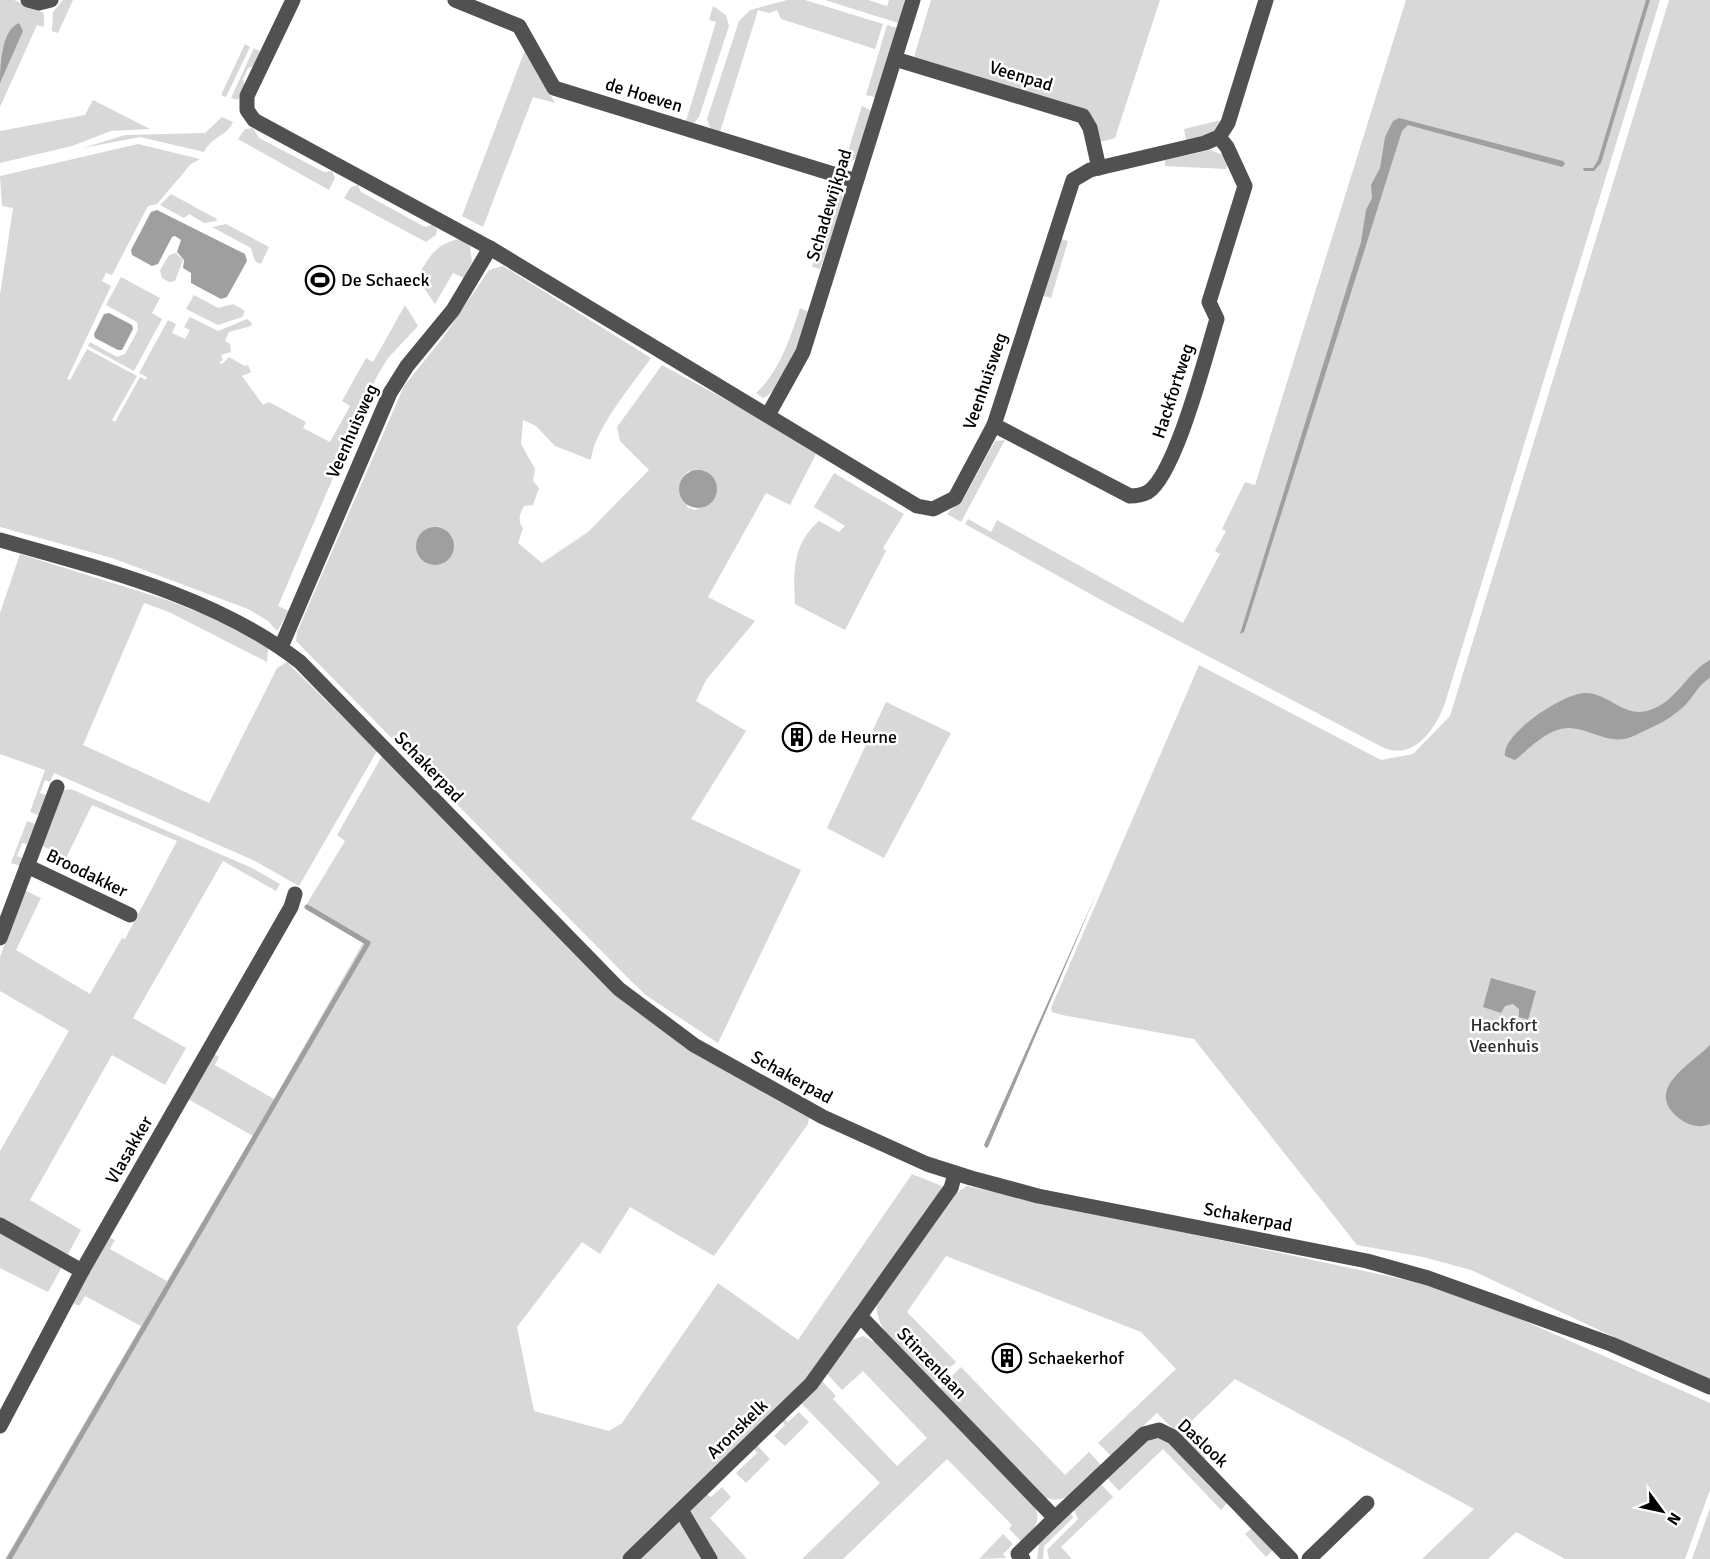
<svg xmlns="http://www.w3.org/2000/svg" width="1710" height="1559" font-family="Signika,sans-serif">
	<rect width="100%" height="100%" fill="#fff"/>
	<g fill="#d8d8d8" fill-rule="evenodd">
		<path d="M0,0h14l30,13v14l-7,-2 -37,82z"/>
		<path d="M63,0h10l-15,33 -6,-2 1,-19z"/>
		<path d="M787,0h18l78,24 -8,25 -94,-30 -4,-9 -8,3 -11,-3 -38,122 -10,-4 -3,-9 32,-98 11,-11z"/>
		<path d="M825,0h43l19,6 2,-6h16l-7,23z"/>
		<path d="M931,0h229l-45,138 -15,4 -10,-29 -176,-56z"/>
		<path d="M1406,0h254l-215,703c-9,26 -32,59 -63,44l-270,-141 -147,-82 3,-5 23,13 6,-12 186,103 37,-69 -5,-3 11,-20 -4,-2 23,-47 10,3z"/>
		<path d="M1669,0h41v1382l-239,-112 -48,-13 -66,-12 -163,-206 -132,-24 -10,-3 -1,-4 148,-343 182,95 32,-6 37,-38z"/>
		<path d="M713,6l13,9 3,11 -30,91 -5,6 -8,-2 30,-99 -7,-2z"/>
		<path d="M887,25l10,3 -22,69 -9,-2z"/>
		<path d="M245,44l5,3 -24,50 -5,-2z"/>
		<path d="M254,48l7,4 -7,14 -6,2 -5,11 2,7 -7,14 -7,-2z"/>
		<path d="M525,50l30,53 -22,-6 -50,130 -21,-11z"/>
		<path d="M93,100l57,29 -39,2 -39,15 -72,17v-32l85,-16z"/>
		<path d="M862,106l9,5 -15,47 -13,9z"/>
		<path d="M222,117l11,5c-6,14 -21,14 -29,30l-64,-15 -57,11 42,-13 80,-2z"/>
		<path d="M1221,120l-10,14 -25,7 -2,-12z"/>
		<path d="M253,128l6,10 65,34 8,-1 3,7 -6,12 -91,-51 7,-10z"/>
		<path d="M138,144l62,15 -9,5 -34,40 -9,2 -36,69 -6,-2 -4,8 9,5 -44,93 3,1 17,-31 50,27 -25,44 3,2 25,-45 6,3 1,-3 -8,-4 29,-53 8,4 -4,9 13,6 5,-9 -6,-3 6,-10 28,14 29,-12 5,4 -1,3 -22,6 -4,9 5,3 1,8 -10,3 2,5 -4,2 3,2 7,-7 16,9 3,-1 3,7 -9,4 21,29 6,-3 37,20 -3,6 27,14 20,-36 -8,-5 24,-43 7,4 32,-57 13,21 -30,32 -12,20 -98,228 11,5 -12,20 -9,-10 -20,-12 -136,-51 -112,-31v-232l13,-87 -11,-2 -2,-30z"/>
		<path d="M1211,150l14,6 3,6 -2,7 -61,-3v-6z"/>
		<path d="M358,185l3,7 64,35 7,-2 5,4 -1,6 -10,7 -82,-44 7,-11z"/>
		<path d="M837,186l5,7 1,9 -23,67 -8,-2z"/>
		<path d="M171,194l46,25 -1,2 -12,2 -15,-9 -5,4 -24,-13z"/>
		<path d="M226,224l43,23 -8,17 -6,-3 -4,-13 -39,-21z"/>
		<path d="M459,239l11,7 2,16 -8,16 -11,-5 -18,31 -15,-22 -4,-2c11,-20 18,-36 43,-41z"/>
		<path d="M1061,239l7,2 -17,57 -8,-2z"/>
		<path d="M176,253l7,7 -8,21 -6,1 -7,-4 -2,-8 9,-15z"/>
		<path d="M503,266l148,92c-18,26 -57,71 -60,102l-36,-14 -19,-20 -13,-6 -2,24 14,25 -2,12 6,7 -6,17 -9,1c-4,8 -7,14 -1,22l-5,15 24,20 46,-31 61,-62 -29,-29 -3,-14 45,-62 90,49 64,40 -26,51 -24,-12 -58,104 47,24 -49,59 -10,21 50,30 -55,88 110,51 -83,173 -71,-47 -15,-14 -336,-341 1,-9 107,-246 38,-47 47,-69zM688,471l29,19 -6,13 -16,7 -8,-3 -4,-30z"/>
		<path d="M121,277l39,21 -8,15 10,6 -28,52 -46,-25 2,-4 27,15 8,-3 13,-24 -1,-8 -31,-17z"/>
		<path d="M194,295l24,13 15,-4 12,7 -3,6 -24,8 -32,-16z"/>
		<path d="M800,308l9,4c-7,21 -24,78 -46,86l-7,-5c23,-21 34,-54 44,-85z"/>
		<path d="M1005,440l-44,82 -14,-8 17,-16 31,-57z"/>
		<path d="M834,473l70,41 -21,34 3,3 -41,79 -50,-26c-2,-32 -2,-61 24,-83l20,11 6,-6 -31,-19z"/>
		<path d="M20,554l147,46 51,20 50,28 -1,14 -98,-50 -25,-9 -61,142 126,58 68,-135 10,-6 90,89 -78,135 -46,-26 -199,-87 -4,9 -5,-2 -5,13 6,2 -8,20 -8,-3 15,-42 -45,-16v-141z"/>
		<path d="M886,702l65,31 -67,125 -57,-30z"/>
		<path d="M382,756l243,247 72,52 112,63 -1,6 -94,132 -84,-49 -30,47 -18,-12 -65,85 17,84 75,20 13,-8 96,-140 80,57 114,-166 30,12 -1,4 -124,176 -22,24 -174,169h-616l136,-233 -56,-30 -6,10 -6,-3 36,-66 6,3 -5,9 57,32 86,-145 -65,-37 26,-45 5,3 -4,8 59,34 90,-158 -59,-34 40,-66 -8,-6z"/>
		<path d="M71,789l181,79 28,16 -4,7 -53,-30 -90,157 53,30 -21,37 -53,-30 -82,145 51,30 -14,26 -67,-36v-69l69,-120 -69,-40v-34l24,-67 17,8 -25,52 74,44 32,-56 3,1 52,-98 -85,-36 -26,53 -25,-13 23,-55z"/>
		<path d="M27,821l8,3 -8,20 -5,-1 -5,13 6,2 -3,8 -9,-3z"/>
		<path d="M967,1186l444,95 68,20 231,102v87l-25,69h-120l-49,-27 -28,27h-66l52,-50 -239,-130 -54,52 25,27 -2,2 -47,-47 -46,43 -13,-13 78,-74 -35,-37 -195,-76 -39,56 49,50 -22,20c-18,-18 -61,-50 -57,-77l78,-111z"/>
		<path d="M0,1233l62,34 -14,25 -48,-24z"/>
		<path d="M863,1336l13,7 159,164c7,16 -3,24 -13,35l-13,-13 3,-4 -65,-66 -104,100h-41l78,-76 -79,-80 21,-22 14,15 -3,3 64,67 30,-28 -64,-67 -21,19 -15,-16 23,-33z"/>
		<path d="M961,1367l104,108 24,-23 12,13c-15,15 -34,45 -58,31l-103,-108z"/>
		<path d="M799,1412l10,10 -24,24 -11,-10 11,-11 -3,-4 3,-2 3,3z"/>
		<path d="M1157,1437l10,3 61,62 -7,8 -58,-61 -44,42 -12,-13 37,-36z"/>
		<path d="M757,1445l13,14 -24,24 -10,-10 21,-20 -3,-4z"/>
		<path d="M1101,1484l12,13 -52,50 11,12h-23l-2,-9 31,-31 -4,-9z"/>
		<path d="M722,1487l9,10 -21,21 37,41h-32l-28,-46 20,-19 4,3z"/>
		<path d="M1710,1508v51h-18z"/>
		<path d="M1071,1513l2,5 -29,28 -1,13h-6l2,-16z"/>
		<path d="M681,1519l24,40h-66z"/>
		<path d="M1253,1527l21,22 -8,8 -21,-23z"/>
		<path d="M1003,1534l10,10 -10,10 3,4 -27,1z"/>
	</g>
	<g fill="#9f9f9f">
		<path d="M1646,0h4l-49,163 -7,8h-10l-1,-3h10l5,-8z"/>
		<path d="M19,23l4,8 -23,52c0,-16 1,-53 19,-60z"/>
		<path d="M1399,118l164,43 2,3 -3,3 -154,-42 -6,6 -158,501 -4,2 121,-392 5,-32 6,-12 -1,-13 9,-17 5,-31 8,-16z"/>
		<path d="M157,210l88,44 2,7 -20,36 -6,2 -30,-16v-10l-8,-5 1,-8 -7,-8 4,-12 -6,-4 -3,1 -14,27 -6,2 -20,-11 -1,-5 20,-38z"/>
		<path d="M109,313l23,12 1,4 -11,21h-4l-23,-12 -1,-4 10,-20z"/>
		<circle cx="698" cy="489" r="19"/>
		<circle cx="435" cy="546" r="19"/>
		<path d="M1710,660v18c-13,7 -17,21 -28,30 -14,13 -30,19 -46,27 -26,13 -42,-6 -67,-7 -21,0 -39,20 -54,32l-10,-4c-4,-22 60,-64 81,-63 26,1 40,29 69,15 23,-10 33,-36 55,-48z"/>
		<path d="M1098,890l-110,257 -2,1 -2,-3z"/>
		<path d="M1491,978l45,13 -8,29 -9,-3v-8l-6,-5 -8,2 -4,7 -18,-6z"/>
		<path d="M1710,1045v79c-9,4 -19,2 -27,-3 -44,-30 9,-57 27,-76z"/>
	</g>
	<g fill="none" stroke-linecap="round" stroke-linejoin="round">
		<path stroke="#9f9f9f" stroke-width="5" d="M9,1559l359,-616 -61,-36"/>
		<g stroke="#515151" stroke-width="15">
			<path d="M28,0l11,3 12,-3"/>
			<path d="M293,0l-46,96v14l7,10 236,128 427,258 16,3 22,-11 39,-73 79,-245 17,-10 115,-27 14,-6 9,-14 38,-123"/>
			<path d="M455,0l64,26 35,62 302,93"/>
			<path d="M895,59l188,57 7,12 9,40"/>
			<path d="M768,415l35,-63 110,-352"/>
			<path d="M994,425l136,71c6,0 12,-1 18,-4 28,-18 58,-138 69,-173l-8,-17 36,-116 -18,-39 -8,-10"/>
			<path d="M0,540c102,29 215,56 300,122l319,327 75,56 129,72 104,47 44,14 67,18 329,65 61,17 183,66 99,43"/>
			<path d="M281,647l109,-254 17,-27 46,-56 37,-62"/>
			<path d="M27,866l103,49"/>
			<path d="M0,938l57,-151"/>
			<path d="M955,1174l-4,14 -91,128 195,202 -37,36 5,5"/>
			<path d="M0,1225l82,46"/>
			<path d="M0,1426l82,-155 209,-364 4,-13"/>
			<path d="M681,1510l29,49"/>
			<path d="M1055,1518l89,-84 15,-4 14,7 118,122"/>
			<path d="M630,1559l181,-175 49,-68"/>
			<path d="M1309,1559l58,-56"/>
		</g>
	</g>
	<defs>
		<g id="stadium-ring" transform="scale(1.5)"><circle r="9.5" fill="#fff" stroke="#000" stroke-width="1.5"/><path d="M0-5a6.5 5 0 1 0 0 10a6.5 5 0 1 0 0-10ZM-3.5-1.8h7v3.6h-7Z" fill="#000"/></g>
		<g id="building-ring" transform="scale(1.5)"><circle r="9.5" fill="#fff" stroke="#000" stroke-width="1.5"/><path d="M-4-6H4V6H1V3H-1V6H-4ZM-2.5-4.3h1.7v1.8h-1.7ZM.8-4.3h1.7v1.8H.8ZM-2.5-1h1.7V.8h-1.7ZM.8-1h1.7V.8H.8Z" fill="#000"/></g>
	</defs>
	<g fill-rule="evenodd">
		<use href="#stadium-ring" x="320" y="280"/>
		<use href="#building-ring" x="797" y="737"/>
		<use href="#building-ring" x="1007" y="1358"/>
	</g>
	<g text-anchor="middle" stroke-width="5" stroke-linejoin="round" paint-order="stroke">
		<g font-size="18" fill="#000" stroke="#fff">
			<text transform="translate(1021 76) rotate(17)" y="6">Veenpad</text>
			<text transform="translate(644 95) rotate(17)" y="6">de Hoeven</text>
			<text transform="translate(829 205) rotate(-73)" y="6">Schadewijkpad</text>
			<text transform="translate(985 381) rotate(-71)" y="6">Veenhuisweg</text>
			<text transform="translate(1173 391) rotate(-72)" y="6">Hackfortweg</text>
			<text transform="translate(352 431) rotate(-66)" y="6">Veenhuisweg</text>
			<text transform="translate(429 767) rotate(46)" y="6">Schakerpad</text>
			<text transform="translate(87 873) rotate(26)" y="6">Broodakker</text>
			<text transform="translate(792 1077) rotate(29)" y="6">Schakerpad</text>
			<text transform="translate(129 1150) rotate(-60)" y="6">Vlasakker</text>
			<text transform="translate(1248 1217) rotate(11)" y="6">Schakerpad</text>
			<text transform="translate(932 1363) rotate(46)" y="6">Stinzenlaan</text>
			<text transform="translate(737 1429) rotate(-44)" y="6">Aronskelk</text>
			<text transform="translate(1203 1443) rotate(43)" y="6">Daslook</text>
		</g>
		<g font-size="18" fill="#000" stroke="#fff" text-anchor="start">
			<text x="341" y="286">De Schaeck</text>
			<text x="818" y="743">de Heurne</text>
			<text x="1028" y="1364">Schaekerhof</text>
		</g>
		<g font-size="18" fill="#2f2f2f" stroke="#fff">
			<text x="1504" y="1031">Hackfort<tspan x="1504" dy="21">Veenhuis</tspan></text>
		</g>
	</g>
	<g transform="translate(1662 1511) rotate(123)" stroke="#ffffff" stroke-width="4.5" paint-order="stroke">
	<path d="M0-4.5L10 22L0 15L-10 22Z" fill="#000000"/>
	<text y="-9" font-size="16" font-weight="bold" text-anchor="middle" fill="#000000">N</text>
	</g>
</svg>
